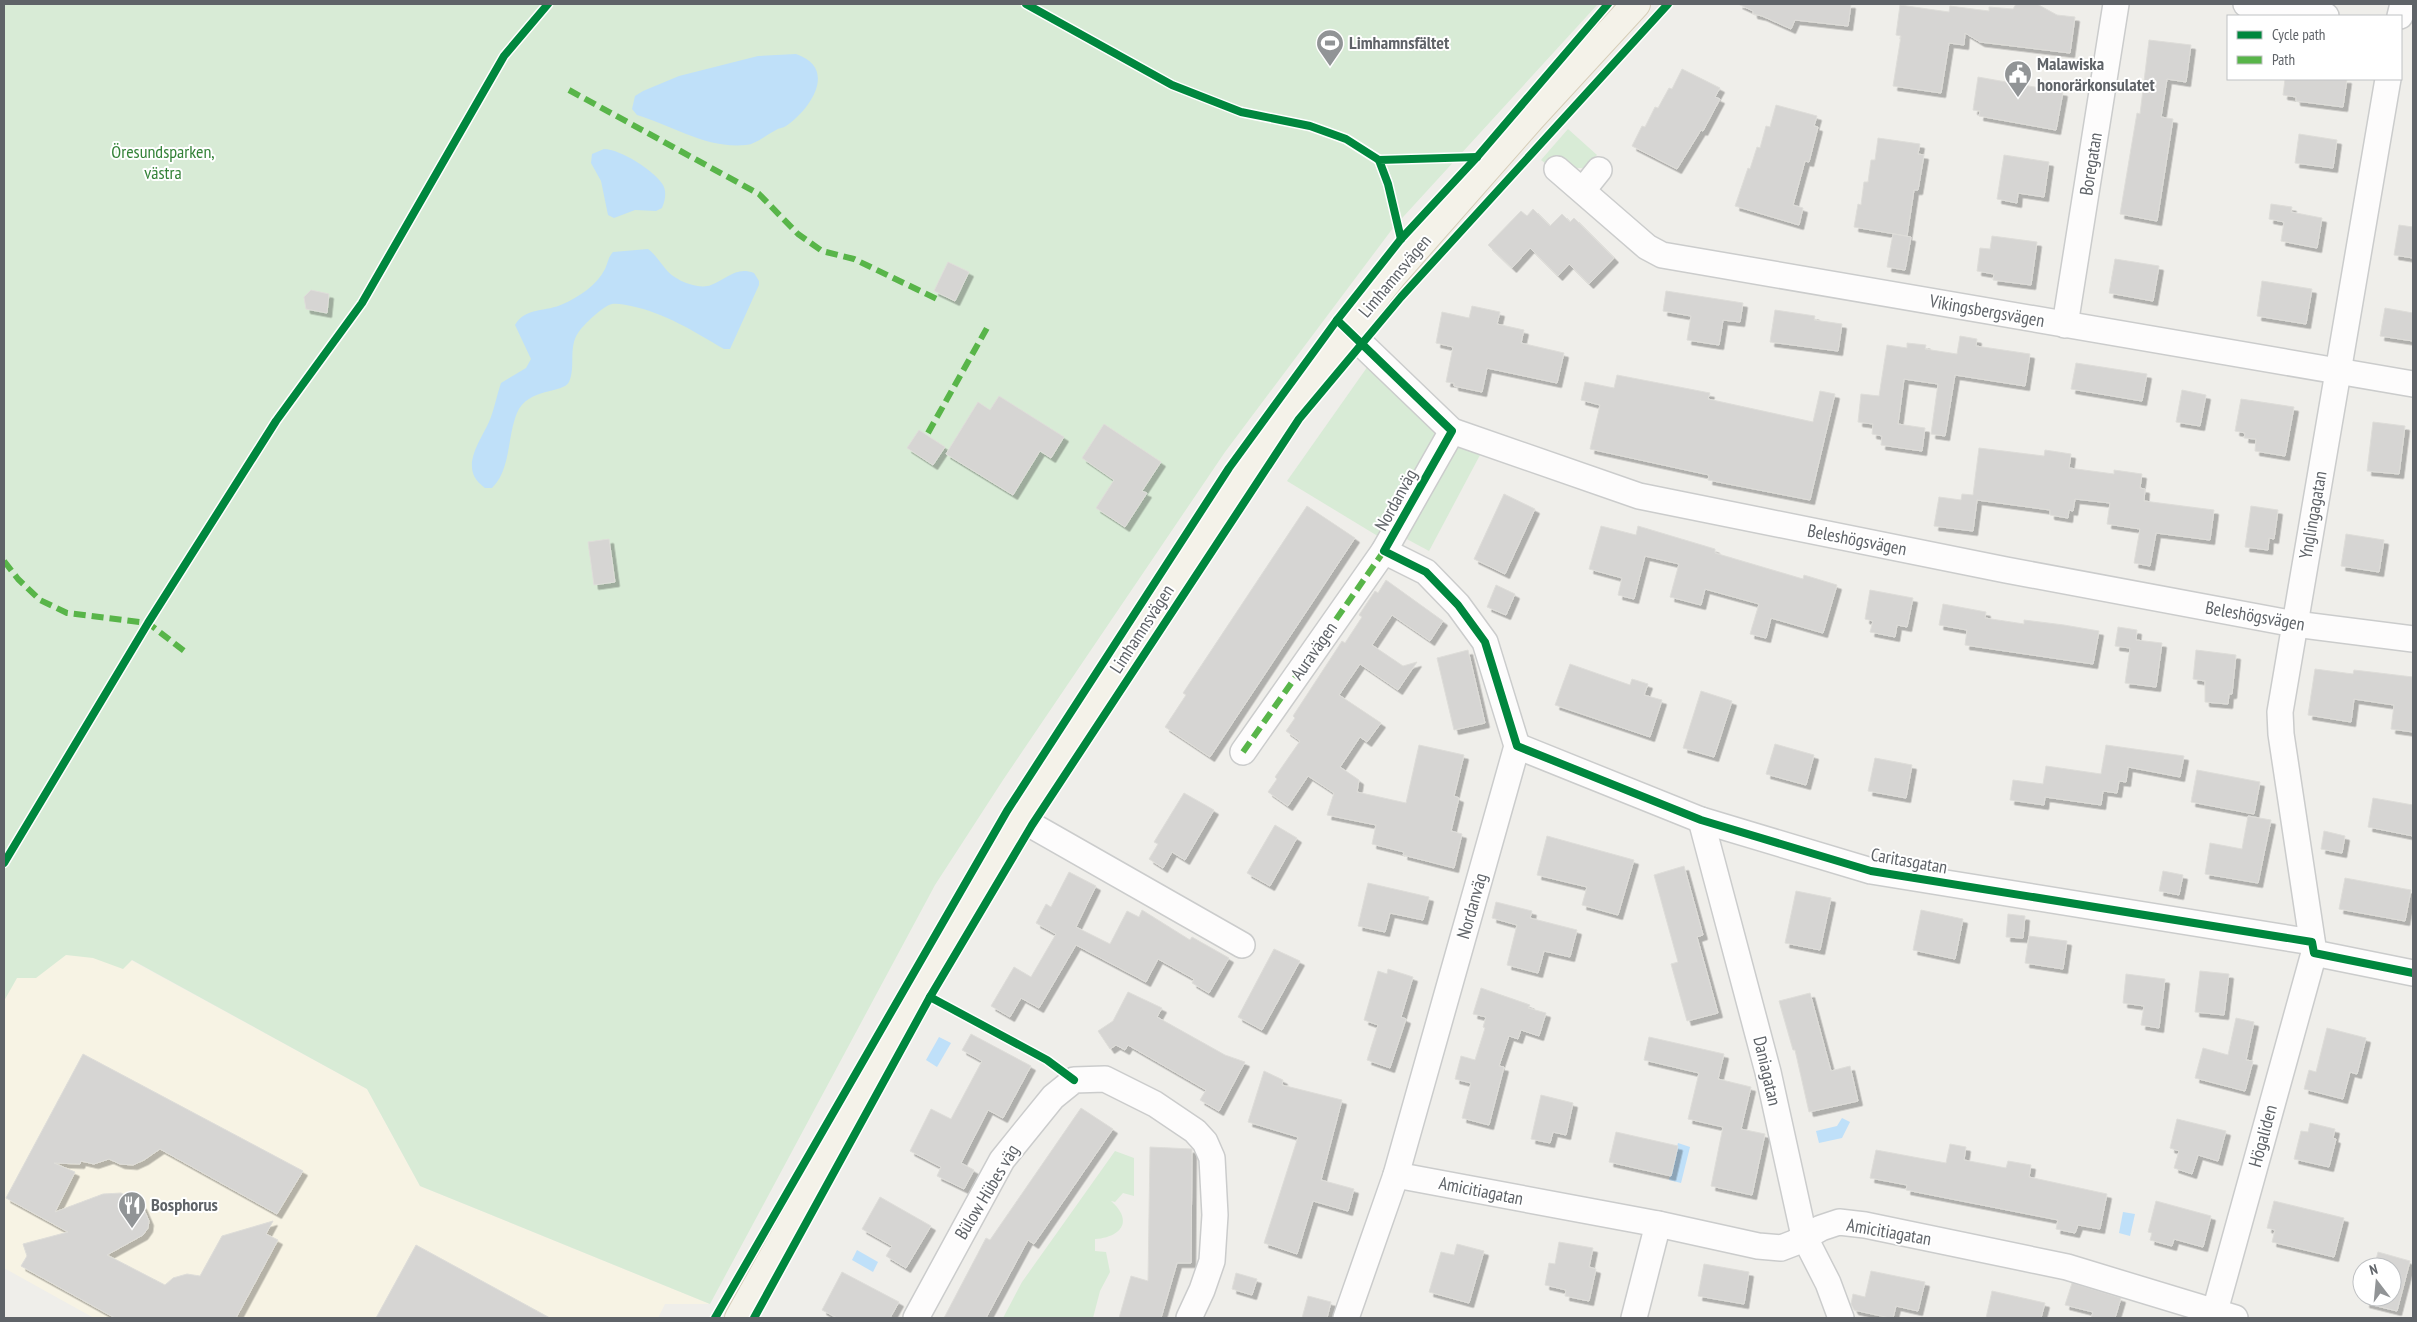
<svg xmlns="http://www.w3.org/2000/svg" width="2417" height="1322" font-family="'PT Sans Narrow',sans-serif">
	<defs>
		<filter id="shadow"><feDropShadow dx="4.5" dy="4.5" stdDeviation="0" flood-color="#0004"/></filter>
	</defs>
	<rect width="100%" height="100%" fill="#efeeea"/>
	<path fill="#f7f3e4" d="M43,912l324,177 53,97 290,118h-45l-7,14h-564l-90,-50v-285z"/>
	<g fill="#d8ebd6">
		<path d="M4,4h1594l-205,224 -168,224 -222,328 -68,105 -225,419 -290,-118 -53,-97 -235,-129 -9,9 -30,-11 -27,-3 -30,23h-19l-13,23z"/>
		<path d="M1568,129l29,26 -14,13 -30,1 -12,-9z"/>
		<path d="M1368,366l72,67 -59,105 -94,-57z"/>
		<path d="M1453,441l27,14 -51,96 -26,-14z"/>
		<path d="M1115,1151l19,7v38l-11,-3 -8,9 -4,-1c23,20 10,36 -16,38v12l11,1 4,20 -10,19 -7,27h-90l19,-36z"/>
	</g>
	<g fill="#bfe0f9">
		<path d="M796,54c42,14 15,55 -10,72 -3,2 -7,2 -10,4 -10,5 -20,14 -30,15 -39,4 -73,-19 -109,-30l-5,-6 3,-13 8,-5 36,-15 79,-20z"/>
		<path d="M604,149c16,0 51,22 59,36 4,7 2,16 -1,23l-6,3 -21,-1 -21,8 -6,-3 -7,-34 -10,-18 1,-9z"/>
		<path d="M648,249c11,8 17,24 30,30 8,5 24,10 33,6 16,-6 25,-19 43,-12l5,8v4l-29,64h-6c-31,-18 -59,-36 -93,-43 -6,-1 -13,-3 -19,-2 -8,1 -30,22 -34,29 -10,15 -2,34 -9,49 -6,12 -41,5 -52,31 -10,24 -6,57 -25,75h-7c-29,-20 -2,-49 6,-71 4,-11 6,-23 10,-34l25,-15 5,-9 -16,-34c10,-18 32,-13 48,-21 16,-7 34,-19 42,-35 3,-6 3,-12 8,-17z"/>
		<path d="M939,1037l12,6 -14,24 -11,-7z"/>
		<path d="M1842,1118l8,4 -8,16 -23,5 -3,-12 21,-5z"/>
		<path d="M1678,1143l12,4 -9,36 -12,-3z"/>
		<path d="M2123,1212l12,2 -5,22 -11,-3z"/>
		<path d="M857,1250l21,12 -5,10 -21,-12z"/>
	</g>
	<g fill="#d6d5d3" stroke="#deddd9" filter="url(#shadow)">
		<path d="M1738,4h113l-3,22 -53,-6 -4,9 -29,-13 -9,-2v-3z"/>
		<path d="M2016,4h21l20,11 18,2 -5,36 -90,-11 -15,-9 -1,12 -15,-2 -8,50 -48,-7 8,-50 -5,-1 4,-30 49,7 1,-6 39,5v-4l24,2z"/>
		<path d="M2149,40l42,5 -5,37 -19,-3 -6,38 12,2 -16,102 -37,-7 17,-101 3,1z"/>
		<path d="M1682,69l38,19 -5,9 5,2 -17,32 -2,-1 -24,39 -45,-23 10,-20 3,1 10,-20 3,1 11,-20 3,1z"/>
		<path d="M1978,77l85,15 -7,38 -77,-14 1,-5 -7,-1z"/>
		<path d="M2285,79h62l-4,28 -47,-6v-4l-13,-2z"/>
		<path d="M1776,105l41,11 -3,10 4,1 -9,35 -4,-1 -12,44 10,3 -4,17 -64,-19 13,-38 2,1 7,-22 3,1 6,-22 4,1z"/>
		<path d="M2299,134l38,6 -4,28 -38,-5z"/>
		<path d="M1878,138l42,6 -2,10 6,1 -6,35h-4l-7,46 -53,-9 4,-23 3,1 3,-23h4l3,-22h4z"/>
		<path d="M2004,155l45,7 -5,35 -26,-4 -1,10 -20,-4z"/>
		<path d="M2271,204l21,3 -1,5 31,6 -5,30 -36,-7 3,-19 -15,-3z"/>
		<path d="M1533,209l17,17 12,-12 8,8 4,-4 40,40 -25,26 -20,-20 -11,12 -28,-28 -18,20 -24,-23 33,-34 6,5z"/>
		<path d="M2399,225l14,2v31l-19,-3z"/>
		<path d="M1893,234l18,3 -6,33 -18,-3z"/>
		<path d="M1992,236l45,6 -6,43 -38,-5 1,-6 -17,-3 3,-23 10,1z"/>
		<path d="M2115,259l44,7 -6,35 -44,-8z"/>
		<path d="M948,262l21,10 -14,29 -21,-10z"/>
		<path d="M2262,281l50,8 -6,35 -49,-8z"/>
		<path d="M311,290l18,4 -2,19 -21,-4 -2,-12z"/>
		<path d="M1666,291l77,12 -3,19 -17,-2 -4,25 -32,-5 4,-24 -28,-5z"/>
		<path d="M1472,306l28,6 -3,12 27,6 -3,13 43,10 -7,30 -70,-15 -5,24 -28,-6v-3l-8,-1 7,-35 -17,-4 6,-31 27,6z"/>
		<path d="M2385,308l28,5v28l-33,-5z"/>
		<path d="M1775,310l40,6 -1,4 28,4 -4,27 -68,-9z"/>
		<path d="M1960,336l17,3 -1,7 54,8 -5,32 -70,-11 -10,61 -14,-2 7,-50 -34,-5 -6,45 27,4 -3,23 -41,-6 1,-9 -10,-2 1,-10 -15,-2 3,-28 18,2 8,-51 20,3v-5l19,2 -1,4 32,5z"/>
		<path d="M2076,363l71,11 -5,27 -71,-12z"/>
		<path d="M1617,375l93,18 -2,6 105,23 7,-31 15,3 -25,106 -102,-20 1,-5 -119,-26 10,-44 -19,-5 4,-18 29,6z"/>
		<path d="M2182,390l24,5 -6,31 -24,-4z"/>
		<path d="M999,396l65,41 -13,21 -11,-7 -27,44 -67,-41 32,-52 12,8z"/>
		<path d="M2241,399l53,8 -9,49 -30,-5 1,-12 -12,-1 1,-5 -10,-2z"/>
		<path d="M2373,422l32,4 -6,48 -32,-3z"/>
		<path d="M1104,424l57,38 -19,29 5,2 -22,34 -29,-19 18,-28 -32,-22z"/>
		<path d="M919,430l26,17 -12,18 -26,-17z"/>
		<path d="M1979,448l65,8 1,-6 26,4 -2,14 45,6v-4l28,4 -2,14 5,1 -1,12 70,9 -4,30 -54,-7 -6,33 -16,-3 6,-34 -33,-5 3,-21 -35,-4 -2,12 -4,-1 -1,8 -18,-3v-5l-73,-10 -4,31 -39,-5 5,-29 22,3 1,-6 11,1z"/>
		<path d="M1504,494l31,15 -30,65 -31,-15z"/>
		<path d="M1307,506l48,32 -145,219 -45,-30 21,-32 -3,-2z"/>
		<path d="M2251,506l27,4 -4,29 -5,-1 -1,12 -23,-3z"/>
		<path d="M1601,526l35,9 2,-9 77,23v4l88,26 1,-4 33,10 -14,48 -52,-15 -5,20 -16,-4 9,-30 -54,-15 -4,16 -31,-8 9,-33 -34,-8 -11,43 -16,-4 4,-17 -33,-9z"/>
		<path d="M2346,534l38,6 -5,32 -38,-6z"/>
		<path d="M609,539l6,43 -21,3 -6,-43z"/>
		<path d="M1386,580l57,41 -13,20 -38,-26 -20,30 31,21 14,-4 -19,28 -38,-26 -21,31 42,28 -14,19 -7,-5 -20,30 19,13 -2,12 49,11 13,-58 45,10 -10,41 5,2 -8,33 11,3 -8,34 -51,-13 1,-3 -32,-8 4,-19 -49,-10 7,-22 -26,-17 -20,30 -20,-14 9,-13 -2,-2 25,-36 -14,-10 9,-13 -2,-2 49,-75 3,2 17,-26 -3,-2 16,-24 3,2z"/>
		<path d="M1496,585l19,9 -9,21 -19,-8z"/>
		<path d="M1870,590l43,8 -6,29 -10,-2 -2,12 -25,-5 3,-11 -8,-2z"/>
		<path d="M1943,604l43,8 -1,6 39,6v-4l40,5 35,6 -6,33 -128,-19 2,-15 -28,-5z"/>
		<path d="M2118,627l19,3 -1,10 26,3 -6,44 -31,-4 5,-35 -15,-2z"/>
		<path d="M1468,650l17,73 -31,7 -17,-72z"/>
		<path d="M2196,650l40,5 -4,39h-3l-1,10 -23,-2v-21l-12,-2z"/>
		<path d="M1570,664l60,21 2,-6 16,5 -4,11 18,5 -12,37 -95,-32z"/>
		<path d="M2315,669l38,5 1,-4 59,7v55l-22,-3 3,-24 -40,-6 -3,23 -43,-7z"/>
		<path d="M1701,691l31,10 -18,56 -31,-9z"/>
		<path d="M1775,744l39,11 -8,30 -40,-11z"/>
		<path d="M2106,745l78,11 -4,21 -52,-10 -2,15 -7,-1 -2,12 -14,-2 -2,14 -56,-8 -1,8 -34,-5 3,-20 30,4 3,-18 55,8z"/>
		<path d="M1875,758l37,7 -6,33 -38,-7z"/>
		<path d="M2197,770l63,12 -6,32 -63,-12z"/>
		<path d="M1184,793l30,17 -29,50 -13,-8 -9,16 -14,-9 9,-15 -4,-2z"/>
		<path d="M2373,798l40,7v31l-45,-9z"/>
		<path d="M2248,816l23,4 -13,63 -53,-9 5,-31 32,6z"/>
		<path d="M1275,825l22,13 -27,48 -23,-13z"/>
		<path d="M2324,831l21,5 -3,17 -21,-4z"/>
		<path d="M1547,836l87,24 -16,55 -36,-10 5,-18 -50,-12z"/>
		<path d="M1684,866l19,69 -6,2 21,76 -31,8 -16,-57 7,-2 -24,-87z"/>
		<path d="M2163,871l20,4 -4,20 -20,-4z"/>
		<path d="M1069,872l27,14 -20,41 34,17 17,-33 12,6 3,-7 48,30 2,-3 37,21 -20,35 -17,-10 2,-4 -36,-20 -12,23 -70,-37 -37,63 -18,-10 -11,19 -19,-11 23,-39 17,10 25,-43 -20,-11 10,-19 5,3z"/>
		<path d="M2345,878l66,12 -6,31 -66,-12z"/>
		<path d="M1368,883l61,14 -6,23 -33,-7 -5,19 -27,-6z"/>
		<path d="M1796,891l35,7 -11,52 -35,-7z"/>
		<path d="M1496,902l36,9 -2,7 47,12 -7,27 -26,-6 -6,22 -31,-8 10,-40 -25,-7z"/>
		<path d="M1921,910l42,9 -8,40 -42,-9z"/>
		<path d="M2008,914l17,2 -2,22 -17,-1z"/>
		<path d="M2029,936l38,5 -4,28 -38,-6z"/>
		<path d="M1274,949l26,12 -38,69 -24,-13z"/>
		<path d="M1388,969l25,8 -12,40 5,2 -16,49 -23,-8 11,-35 -14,-5 14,-49 9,3z"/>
		<path d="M2200,971l29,3 -5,41 -29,-3z"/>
		<path d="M2126,974l39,5 -6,49 -18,-3 3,-19 -21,-3z"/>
		<path d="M1481,988l49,17 -2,3 18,5 -7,23 -18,-6 -3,9 -9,-3 -10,30 5,1 -15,58 -27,-7 9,-35 -16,-4 6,-23 14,4 10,-32 -2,-1 3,-10 -13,-3z"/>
		<path d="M1128,992l34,16 -5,9 68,38 20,7 -26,49 -19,-11 6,-10 -78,-45 -3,5 -9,-5 -6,4 -12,-18 15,-10z"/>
		<path d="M1810,993l21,78 19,-5 8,35 -49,11 -14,-62h-2l-14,-49z"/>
		<path d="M2236,1018l18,4 -8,38 7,1 -8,30 -50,-13 8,-30 25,7z"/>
		<path d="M2327,1028l39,10 -9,36 -7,-2 -7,27 -39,-10 5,-19 7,2z"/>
		<path d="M971,1034l60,32 -28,52 -15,-8 -27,53 13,7 -10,19 -27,-13 4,-9 -31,-16 21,-42 20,10 31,-58 -20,-11z"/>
		<path d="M1649,1037l75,17 -6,25 33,8 -10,42 24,5 -13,61 -41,-9 12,-59 -35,-8 11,-46 -55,-13z"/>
		<path d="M83,1054l220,117 -26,43 -117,-65 -16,11 -11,5 -13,-1 -11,-5 -15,5 -13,-3 -1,3 -26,-1 21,9 -20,40 48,-18 18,-1 21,12 7,16 -1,7 -5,7 -36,20 58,30 8,-7 14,-4 13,2 22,-40 51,-15 -7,13 12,6 -42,78h-121l-94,-52 6,-10 -4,-12 45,-12 -62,-34z"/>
		<path d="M1264,1071l19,9 -1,5 60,15 -21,80 33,9 -6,22 -35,-10 -16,53 -33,-11 34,-106 -50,-15z"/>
		<path d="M1541,1095l32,8 -7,32 -13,-3 -3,11 -19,-4z"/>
		<path d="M1081,1108l32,21 -79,115 -6,-4 -42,78h-42l42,-80 4,2z"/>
		<path d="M2177,1119l49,12 -8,30 -20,-6 -6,19 -18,-6 5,-17 -9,-3z"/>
		<path d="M2310,1123l25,6 -2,9 3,1 -7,28 -35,-8 7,-28 7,1z"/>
		<path d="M1616,1132l62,14 -7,30 -62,-14z"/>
		<path d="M1950,1144l16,3 -2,13 42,8 2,-7 23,4 -2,12 78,17 -7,35 -22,-4 -3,8 -19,-4 2,-9 -152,-30 1,-5 -37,-7 6,-28 70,13z"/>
		<path d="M1150,1147l42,2 -1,114h-14l-16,55h-42l12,-42 17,5z"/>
		<path d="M880,1197l51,29 -25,42 -20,-12 6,-10 -30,-17z"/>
		<path d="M2156,1201l55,15 -8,31 -29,-8 -2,7 -22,-6 2,-7 -4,-1z"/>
		<path d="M2274,1201l70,17 -10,39 -62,-15 3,-12 -8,-2z"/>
		<path d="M1559,1242l34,6 -4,19 7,2 -7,32 -24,-5 1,-6 -21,-5 4,-22 6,1z"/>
		<path d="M1457,1244l27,7 -15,52 -40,-11 12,-40 13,3z"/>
		<path d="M416,1245l134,73h-174z"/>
		<path d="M2378,1252l32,9 -13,50 -32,-8 1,-6h26v-30h-18z"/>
		<path d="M1704,1264l45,8 -5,32 -46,-8z"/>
		<path d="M1871,1271l54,11 -7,29 -22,-5 -3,12h-3l-36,-8 -3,-6 2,-10 12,3z"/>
		<path d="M842,1272l57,30 -9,16h-53l-15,-8z"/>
		<path d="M1236,1273l21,6 -5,16 -20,-6z"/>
		<path d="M2072,1283l49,15 -6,20h-24l2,-6 -28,-7z"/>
		<path d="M1992,1291l53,12 -4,15h-55z"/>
		<path d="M1308,1296l23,6 -4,16h-25z"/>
	</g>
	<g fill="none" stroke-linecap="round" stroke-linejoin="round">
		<g stroke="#cbcccc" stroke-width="28">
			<g id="minor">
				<path d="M2246,4l80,12"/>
				<path d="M2400,16l3,-12"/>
				<path d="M1557,169l90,78 15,8 751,129"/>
				<path d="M1583,190l16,-20"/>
				<path d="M2065,325l51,-321"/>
				<path d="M1348,331l104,100 187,65 367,74 289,54 118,15"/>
				<path d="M1517,746l184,74 170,51 441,71"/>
				<path d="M1243,752l141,-201 68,-120"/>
				<path d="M1019,818l223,127"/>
				<path d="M1701,820l67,252 36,164 24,47 13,35"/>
				<path d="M2314,953l99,20"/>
				<path d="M1396,1175l262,49 100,22 23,2 13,-5 27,-15 18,-6 26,3 202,42 168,51"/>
				<path d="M916,1318l86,-158 51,-63 21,-17 31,-1 50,25 40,27 10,11 7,16 3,57 -3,46 -10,29 -13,28"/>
				<path d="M1346,1318l50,-143 121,-429 -32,-104 -27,-37 -32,-33 -42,-21"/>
				<path d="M1634,1318l24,-94"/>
				<path d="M2213,1318l101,-365 -33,-219 -1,-22 108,-633"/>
			</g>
		</g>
		<g stroke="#d7ceb8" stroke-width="30">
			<path id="major" d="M739,1318l280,-500 151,-231 111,-164 46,-65 65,-82 140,-159 104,-113"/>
		</g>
		<use href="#minor" stroke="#fdfcfc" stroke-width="25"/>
		<use href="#major" stroke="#f4f2e9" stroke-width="28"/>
		<g stroke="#58b549" stroke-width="6" stroke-dasharray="12 6" stroke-linecap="butt">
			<path d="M569,90l190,104 39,40 24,17 32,8 85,41"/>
			<path d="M928,433l59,-105"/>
			<path d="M4,561l14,18 22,21 27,13 81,10 40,31"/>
			<path d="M1243,752l141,-201"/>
		</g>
		<g stroke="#fff" stroke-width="11">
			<g id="cycleway">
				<path d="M1026,4l146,81 69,27 69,14 36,13 33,21"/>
				<path d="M1401,239l-13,-55 -9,-24 98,-3"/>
				<path d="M1337,320l115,111 -68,120 42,21 32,33 27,37 32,104 184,74 170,51 441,71 2,11 99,20"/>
				<path d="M4,863l144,-240 128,-202 86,-118 142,-247 44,-52"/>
				<path d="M930,997l117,63 27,20"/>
				<path d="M715,1318l292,-507 222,-343 108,-148 64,-81 76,-82 131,-153"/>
				<path d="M754,1318l176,-321 102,-172 267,-406 102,-122 267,-293"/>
			</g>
		</g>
		<use href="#cycleway" stroke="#00873e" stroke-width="8"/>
	</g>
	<defs>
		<g id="stadium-pin" transform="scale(1.4375)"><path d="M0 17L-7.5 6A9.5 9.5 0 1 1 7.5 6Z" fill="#919496" stroke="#fff"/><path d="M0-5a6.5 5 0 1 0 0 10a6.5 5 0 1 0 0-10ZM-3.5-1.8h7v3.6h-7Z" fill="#fff"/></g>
		<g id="civic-pin" transform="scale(1.4375)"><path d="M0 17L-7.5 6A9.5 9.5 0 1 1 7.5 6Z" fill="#919496" stroke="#fff"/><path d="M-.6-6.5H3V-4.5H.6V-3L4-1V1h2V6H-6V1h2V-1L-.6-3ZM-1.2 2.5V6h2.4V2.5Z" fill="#fff"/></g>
		<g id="restaurant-pin" transform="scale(1.4375)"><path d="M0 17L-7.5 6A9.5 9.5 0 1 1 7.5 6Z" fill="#919496" stroke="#fff"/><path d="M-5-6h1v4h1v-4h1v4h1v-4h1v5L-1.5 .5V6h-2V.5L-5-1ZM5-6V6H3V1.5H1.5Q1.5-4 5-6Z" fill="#fff"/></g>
	</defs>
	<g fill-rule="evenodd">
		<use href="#stadium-pin" x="1330" y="43"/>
		<use href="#civic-pin" x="2018" y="74"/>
		<use href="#restaurant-pin" x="132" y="1205"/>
	</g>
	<g text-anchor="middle" stroke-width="4" stroke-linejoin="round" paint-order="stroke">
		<g font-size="18" font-weight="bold" fill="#5f6368" stroke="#fff" text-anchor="start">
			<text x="1349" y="49">Limhamnsfältet</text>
			<text x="2037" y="70">Malawiska<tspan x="2037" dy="21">honorärkonsulatet</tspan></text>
			<text x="151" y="1211">Bosphorus</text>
		</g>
		<g font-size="18" fill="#348238" stroke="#fff">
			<text x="163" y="158">Öresundsparken,<tspan x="163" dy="21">västra</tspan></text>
		</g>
		<g font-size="18" fill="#5f6368" stroke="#fff">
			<text transform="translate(2091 164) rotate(-81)" y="6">Boregatan</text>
			<text transform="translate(1395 276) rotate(-50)" y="6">Limhamnsvägen</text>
			<text transform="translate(1987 311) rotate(10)" y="6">Vikingsbergsvägen</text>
			<text transform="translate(1396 500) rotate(-61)" y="6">Nordanväg</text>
			<text transform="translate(2313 515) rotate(-80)" y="6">Ynglingagatan</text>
			<text transform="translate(1857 540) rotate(11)" y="6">Beleshögsvägen</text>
			<text transform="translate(2255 616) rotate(10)" y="6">Beleshögsvägen</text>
			<text transform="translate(1142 629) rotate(-57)" y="6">Limhamnsvägen</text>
			<text transform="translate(1314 651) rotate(-55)" y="6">Auravägen</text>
			<text transform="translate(1909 861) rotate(10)" y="6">Caritasgatan</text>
			<text transform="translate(1472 906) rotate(-74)" y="6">Nordanväg</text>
			<text transform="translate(1767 1071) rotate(77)" y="6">Daniagatan</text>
			<text transform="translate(2263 1136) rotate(-75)" y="6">Högaliden</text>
			<text transform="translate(1481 1191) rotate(11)" y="6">Amicitiagatan</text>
			<text transform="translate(987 1192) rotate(-59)" y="6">Bülow Hübes väg</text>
			<text transform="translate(1889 1232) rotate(10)" y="6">Amicitiagatan</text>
		</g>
	</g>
	<rect width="2417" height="1322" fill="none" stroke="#5f6368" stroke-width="10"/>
	<rect x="2227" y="15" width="175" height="65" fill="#ffffff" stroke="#bfc1c3"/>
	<rect x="2237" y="31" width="25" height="8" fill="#00873e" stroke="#bfc1c3"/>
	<text x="2272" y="40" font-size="15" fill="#5f6368">Cycle path</text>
	<rect x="2237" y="56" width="25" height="8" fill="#58b549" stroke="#bfc1c3"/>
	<text x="2272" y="65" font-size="15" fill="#5f6368">Path</text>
	<g transform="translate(2377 1282) rotate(344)"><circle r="24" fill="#ffffff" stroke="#bfc1c3"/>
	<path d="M0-4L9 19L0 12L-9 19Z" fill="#919496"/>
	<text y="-8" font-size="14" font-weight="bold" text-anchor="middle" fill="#5f6368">N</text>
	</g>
</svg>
